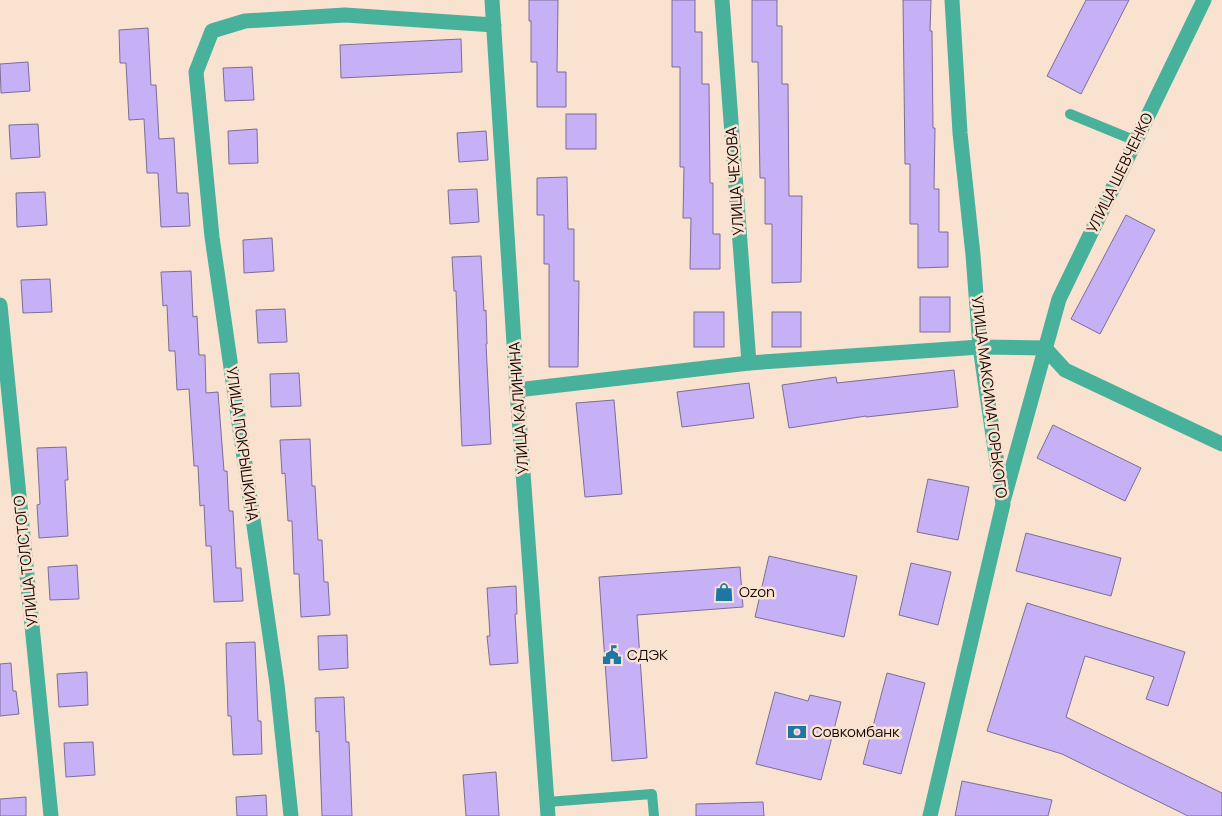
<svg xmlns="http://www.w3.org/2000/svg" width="1222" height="816" font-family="Manrope,sans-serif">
	<rect width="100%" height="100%" fill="#fae2d1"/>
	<g fill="#c6b0f6" stroke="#7a6f95">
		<path d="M529,0h29l-1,72h9v35h-29v-45h-6v-41h-2z"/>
		<path d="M672,0h23v32h7v52h7l1,99h3v51h7v35h-30l1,-51h-8l1,-51h-4v-100h-8z"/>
		<path d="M752,0h25v26h5v58h6l1,112h13l-1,86 -29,1v-59h-7v-46h-5l-2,-116h-6z"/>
		<path d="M903,0h28l-1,31h2l1,97h2l-1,61h5v43h9v35l-30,1v-44h-8v-60h-5z"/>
		<path d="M1086,0h43l-48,94 -34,-18z"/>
		<path d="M148,28l3,57h5l3,54 15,-1 3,55h11l2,33 -29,1 -3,-54h-11l-3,-54 -15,1 -3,-57h-6l-1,-33z"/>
		<path d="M461,39l1,33 -121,6 -1,-33z"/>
		<path d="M28,62l2,29 -29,2 -1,-29z"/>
		<path d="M252,67l2,33 -29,1 -2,-33z"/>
		<rect x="566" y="114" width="30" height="35"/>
		<path d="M38,124l2,33 -29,2 -2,-34z"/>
		<path d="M257,129l1,34 -29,1 -1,-33z"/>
		<path d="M486,131l2,29 -29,2 -2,-29z"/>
		<path d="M567,177l1,52h6v52h5l-1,86h-29v-103h-5v-49h-7v-37z"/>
		<path d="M477,189l2,33 -29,2 -2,-34z"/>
		<path d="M45,192l2,33 -30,2 -1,-34z"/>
		<path d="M1126,215l29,15 -55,104 -29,-15z"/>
		<path d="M272,238l2,33 -30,2 -1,-33z"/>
		<path d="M481,256l3,55 2,-1 1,34h-1l5,100 -29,2 -6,-155h-2l-2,-34z"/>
		<path d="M191,271l2,46 4,-1 2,39h6l1,38 12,-1 6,79h3l2,40h4l3,57h5l2,33 -29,1 -3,-56h-5l-2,-41 -4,1 -2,-40h-4l-5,-77 -12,1 -2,-39h-6l-2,-46 -4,1 -2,-34z"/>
		<path d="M50,279l2,33 -29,1 -2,-33z"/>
		<rect x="920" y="297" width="30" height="35"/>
		<path d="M285,309l2,33 -29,1 -2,-33z"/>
		<rect x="694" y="312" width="30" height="35"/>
		<rect x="772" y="312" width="29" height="35"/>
		<path d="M954,370l4,37 -92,10v-1l-77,12 -7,-43 54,-8 1,6z"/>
		<path d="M299,373l2,33 -30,1 -1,-33z"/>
		<path d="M749,383l5,35 -72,9 -5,-35z"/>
		<path d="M614,400l8,94 -37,3 -9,-94z"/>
		<path d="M1053,425l88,43 -16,33 -88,-43z"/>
		<path d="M310,439l2,47h3l3,54h4l2,42h4l2,33 -29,2 -2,-43h-5l-2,-53h-4l-3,-48 -3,1 -2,-34z"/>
		<path d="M66,447l2,33h-3l3,56 -29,2 -2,-33 3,-1 -3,-56z"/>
		<path d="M928,479l41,8 -11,53 -41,-8z"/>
		<path d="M1026,533l95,25 -10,38 -95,-25z"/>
		<path d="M769,556l88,20 -13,61 -89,-20z"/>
		<path d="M911,563l40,9 -13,53 -39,-10z"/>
		<path d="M77,565l2,34 -29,1 -2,-33z"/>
		<path d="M740,567l3,40 -106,8 10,143 -35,3 -13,-184z"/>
		<path d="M516,586l1,28h-2l3,49 -28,2 -3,-29h3l-3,-48z"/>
		<path d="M1027,603l158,49 -17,54 -22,-7 8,-22 -69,-21 -19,61 156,76v23h-34l-126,-62 -75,-23z"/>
		<path d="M347,635l1,33 -29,2 -1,-34z"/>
		<path d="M255,642l3,79h3l1,33 -29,1 -2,-39h-3l-2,-73z"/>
		<path d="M11,663l2,28h3l3,23 -19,2v-52z"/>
		<path d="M87,672l1,33 -29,2 -2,-33z"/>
		<path d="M887,673l38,10 -24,91 -38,-10z"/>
		<path d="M775,692l33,9 2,-6 31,7 -20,78 -65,-16z"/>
		<path d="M344,697l2,45h3l3,74h-30l-3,-85 -3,1 -1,-34z"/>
		<path d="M93,742l2,33 -29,2 -2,-34z"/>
		<path d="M496,772l3,44h-33l-3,-41z"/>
		<path d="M962,781l90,19 -4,16h-93z"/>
		<path d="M266,795l1,21h-30l-1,-19z"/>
		<path d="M26,797v19h-26v-17z"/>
		<path d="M763,802l1,14h-68v-12z"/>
	</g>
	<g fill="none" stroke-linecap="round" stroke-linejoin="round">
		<g stroke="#48b19c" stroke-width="10">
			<path d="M1070,114l66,27"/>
			<path d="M547,802l105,-8 2,22"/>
		</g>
		<g stroke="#48b19c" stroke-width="15">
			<path d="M492,0l25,390 31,426"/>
			<path d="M722,0l27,363"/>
			<path d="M0,305l51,511"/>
			<path d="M517,390l232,-27 231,-16 65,1 20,22 157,74"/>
			<path d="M1004,498l55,-199 145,-299"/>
			<path d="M291,816l-14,-132 -65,-447 -16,-165 16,-41 33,-10 100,-6 149,10"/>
			<path d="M930,816l73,-312 -23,-157 -7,-92 -13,-122 -8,-133"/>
		</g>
	</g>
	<defs>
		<g id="shop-bare" transform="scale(1.5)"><path d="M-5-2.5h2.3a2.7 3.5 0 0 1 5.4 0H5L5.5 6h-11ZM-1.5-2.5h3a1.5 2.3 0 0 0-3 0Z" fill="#1e76a5" stroke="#fae2d1" stroke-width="2.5" paint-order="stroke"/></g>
		<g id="civic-bare" transform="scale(1.5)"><path d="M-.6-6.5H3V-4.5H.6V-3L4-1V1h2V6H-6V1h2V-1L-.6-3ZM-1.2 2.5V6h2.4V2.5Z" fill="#1e76a5" stroke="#fae2d1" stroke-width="2.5" paint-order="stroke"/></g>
		<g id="bank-bare" transform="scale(1.5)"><path d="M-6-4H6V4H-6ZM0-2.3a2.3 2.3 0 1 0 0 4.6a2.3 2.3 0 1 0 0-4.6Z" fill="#1e76a5" stroke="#fae2d1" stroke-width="2.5" paint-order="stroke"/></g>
	</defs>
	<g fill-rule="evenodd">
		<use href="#shop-bare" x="724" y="592"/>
		<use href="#civic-bare" x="612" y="655"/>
		<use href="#bank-bare" x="797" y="732"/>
	</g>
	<g text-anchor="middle" stroke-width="5" stroke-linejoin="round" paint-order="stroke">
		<g font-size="15" fill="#140802" stroke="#fae2d1">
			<text transform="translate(1120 173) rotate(-64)" y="5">УЛИЦА ШЕВЧЕНКО</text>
			<text transform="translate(735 181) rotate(-94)" y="5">УЛИЦА ЧЕХОВА</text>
			<text transform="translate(989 397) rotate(83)" y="5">УЛИЦА МАКСИМА ГОРЬКОГО</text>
			<text transform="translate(519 408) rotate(-94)" y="5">УЛИЦА КАЛИНИНА</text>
			<text transform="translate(242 444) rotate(82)" y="5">УЛИЦА ПОКРЫШКИНА</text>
			<text transform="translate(26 561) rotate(-96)" y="5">УЛИЦА ТОЛСТОГО</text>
		</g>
		<g font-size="15" fill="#140802" stroke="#fae2d1" text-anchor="start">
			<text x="739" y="597">Ozon</text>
			<text x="627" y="660">СДЭК</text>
			<text x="812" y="737">Совкомбанк</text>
		</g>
	</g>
</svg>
